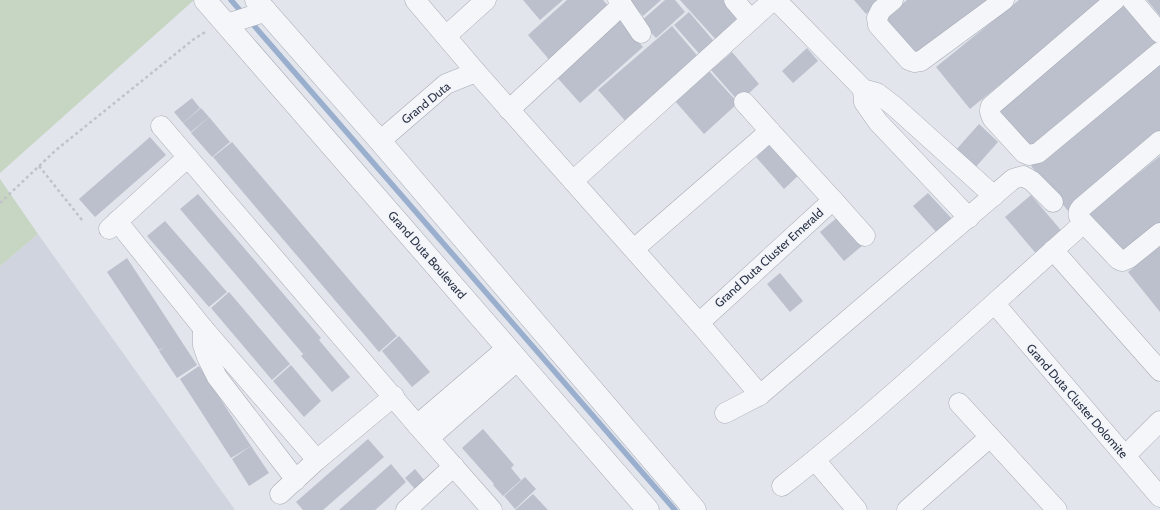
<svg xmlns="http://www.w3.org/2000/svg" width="1160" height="510" font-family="Cabin,sans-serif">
	<rect width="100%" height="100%" fill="#e2e5eb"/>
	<path fill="#d0d4de" d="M38,234l197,276h-235v-244z"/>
	<g fill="#c6d6c2">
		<path d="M0,0h194l-194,173z"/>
		<path d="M0,179l38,55 -38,32z"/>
	</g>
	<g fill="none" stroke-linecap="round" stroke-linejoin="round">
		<g stroke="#9aafce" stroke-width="5.5">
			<path d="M231,0l13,15"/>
			<path d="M250,21l425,489"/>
		</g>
	</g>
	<g fill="#bcc0cc">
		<path d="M523,0h40l-23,20z"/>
		<path d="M567,0h36l9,10 -60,53 -24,-28z"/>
		<path d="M629,0h32l-18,16z"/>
		<path d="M665,0h10l10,12 -29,26 -15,-17z"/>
		<path d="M680,0h45l18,20 -24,23z"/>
		<path d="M854,0h29l-17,14z"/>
		<path d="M907,0h85l-76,61 -33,-41z"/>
		<path d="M1019,0h84l-133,109 -34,-42z"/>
		<path d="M1147,0h13v16l-1,-1z"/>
		<path d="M1129,1l31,44 -133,108 -34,-42z"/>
		<path d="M689,12l29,34 -15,12 -29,-33z"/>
		<path d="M618,19l25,28 -63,56 -26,-29z"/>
		<path d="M672,26l29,34 -73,64 -30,-34z"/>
		<path d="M807,48l11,13 -25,22 -11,-12z"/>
		<path d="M732,52l27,32 -20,18 -28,-32z"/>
		<path d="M1160,60v76l-91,76 -38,-46z"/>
		<path d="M709,71l29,32 -34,31 -29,-33z"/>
		<path d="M192,98l8,10 -17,15 -9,-11z"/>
		<path d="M201,108l8,9 -18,15 -8,-9z"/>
		<path d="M209,117l21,25 -18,15 -21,-24z"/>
		<path d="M979,124l19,18 -24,27 -19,-18z"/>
		<path d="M150,137l16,18 -71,62 -16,-18z"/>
		<path d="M232,142l165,194 -18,16 -166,-195z"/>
		<path d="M772,142l28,32 -16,15 -28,-32z"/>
		<path d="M1160,156v69l-38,31 -34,-42z"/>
		<path d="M928,193l25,27 -15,14 -25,-28z"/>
		<path d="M198,194l123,144 -2,2 31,37 -18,15 -31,-36 9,-8 -7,6 -123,-145z"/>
		<path d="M1031,195l34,40 -26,22 -34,-40z"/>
		<path d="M839,216l24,29 -19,16 -24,-29z"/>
		<path d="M165,221l62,71 -18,15 -62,-71z"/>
		<path d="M1160,246v66l-32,-40z"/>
		<path d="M127,258l70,107 -20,13 -18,-27 5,-4 -5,3 -52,-78z"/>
		<path d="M780,273l23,28 -13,11 -23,-28z"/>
		<path d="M229,292l61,72 -18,16 -61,-72z"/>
		<path d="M399,336l31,36 -18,15 -30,-36z"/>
		<path d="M291,365l30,36 -17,16 -31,-36z"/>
		<path d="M199,366l52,80 -20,12 -51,-79z"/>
		<path d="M483,429l31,36 -3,3 10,12 -18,16 -10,-11 1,-1 -32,-36z"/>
		<path d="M368,439l16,18 -61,53h-20l-7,-8z"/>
		<path d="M251,446l18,27 -20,13 -17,-27z"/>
		<path d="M391,464l15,18 -24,22 -7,6h-36z"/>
		<path d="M415,469l10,12 -10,8 -10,-11z"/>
		<path d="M525,477l11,12 -21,20 -11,-13z"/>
		<path d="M533,494l15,16h-33z"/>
	</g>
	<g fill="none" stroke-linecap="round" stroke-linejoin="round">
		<g stroke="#a6abb6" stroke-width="21">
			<g id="minor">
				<path d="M415,0l61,72 223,251 61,72 253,-216 10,-3 9,5 21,21"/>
				<path d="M734,0l17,20"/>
				<path d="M776,0l87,89 14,4 17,13 100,90"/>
				<path d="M893,0l-12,10 -4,8 1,7 31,35 5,2 7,-1 83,-61"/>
				<path d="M1115,0l-124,106c-2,5 -1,8 2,13l31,34 5,2 9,-2 122,-101"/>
				<path d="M1132,0l28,33"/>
				<path d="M622,5l19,28"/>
				<path d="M227,24l40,-13"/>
				<path d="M446,36l40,-36"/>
				<path d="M863,89l1,13 14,20 91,96"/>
				<path d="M744,102l26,29"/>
				<path d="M509,110l113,-105 -4,-5"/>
				<path d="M161,126l256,299 75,85"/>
				<path d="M380,141l66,-57 30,-12"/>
				<path d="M1160,141l-79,67c-4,5 -3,7 0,12l37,39 4,2 7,-3 31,-25"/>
				<path d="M573,181l200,-181"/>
				<path d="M833,200l32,36"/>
				<path d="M117,221l86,107 114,132"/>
				<path d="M109,229l79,-72"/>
				<path d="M634,249l136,-118 63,69 -134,123"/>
				<path d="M1053,250l107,121"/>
				<path d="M995,304l165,193"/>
				<path d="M203,328v17l4,12 10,20 79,103"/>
				<path d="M959,403l98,107"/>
				<path d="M725,413l35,-18"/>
				<path d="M417,425l90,-77"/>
				<path d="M429,438l89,-78"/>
				<path d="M1125,456l35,-35"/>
				<path d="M815,460l42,50"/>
				<path d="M782,486c102,-80 197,-170 294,-256"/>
				<path d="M280,494l37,-34 77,-64"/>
				<path d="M406,510l48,-44"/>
				<path d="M907,510l83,-73"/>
			</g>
		</g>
		<g stroke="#a6abb6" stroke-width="23">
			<g id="tertiary">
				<path d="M205,0l443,510"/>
				<path d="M256,0l124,141 315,369"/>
			</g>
		</g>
		<g stroke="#c0c3ca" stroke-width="2.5" stroke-dasharray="3 3" stroke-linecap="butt">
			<path d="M39,166l43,54"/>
			<path d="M0,203l56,-53 138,-111 13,-8"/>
		</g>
		<use href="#minor" stroke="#f5f6f9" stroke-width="20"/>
		<use href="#tertiary" stroke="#f5f6f9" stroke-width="22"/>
	</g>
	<g text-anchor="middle" stroke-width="3" stroke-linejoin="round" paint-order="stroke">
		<g font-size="12" fill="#283145" stroke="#f2f4f8">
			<text transform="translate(426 103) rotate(-39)" y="4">Grand Duta</text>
			<text transform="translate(427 255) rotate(49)" y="4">Grand Duta Boulevard</text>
			<text transform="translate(769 258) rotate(-42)" y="4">Grand Duta Cluster Emerald</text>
			<text transform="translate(1077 401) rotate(49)" y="4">Grand Duta Cluster Dolomite</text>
		</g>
	</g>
</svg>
